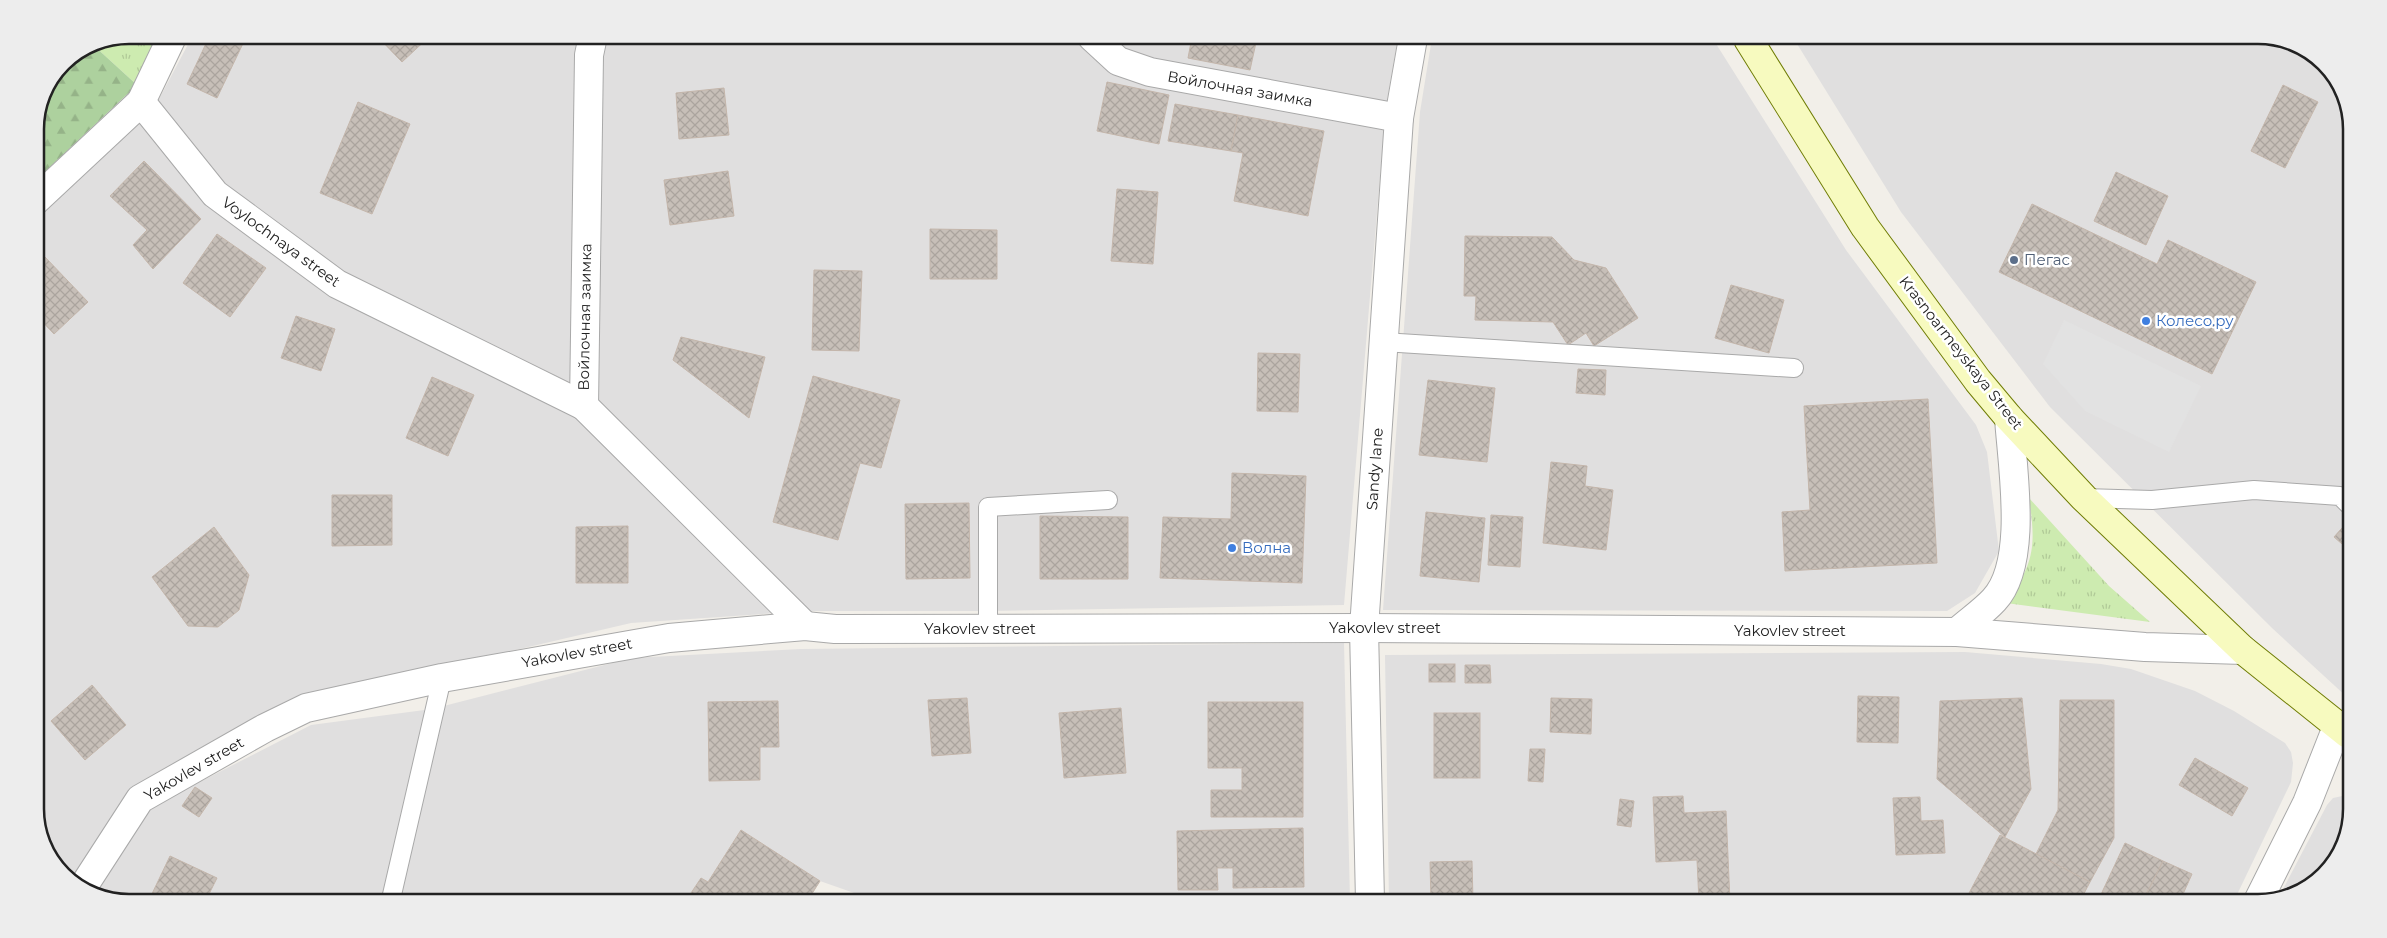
<svg xmlns="http://www.w3.org/2000/svg" width="2387" height="938" font-family="Montserrat,sans-serif">
	<defs>
		<pattern id="grass-tufts" width="24" height="20" patternUnits="userSpaceOnUse" patternTransform="scale(1.25)"><rect width="24" height="20" fill="#cdebb0"/><path d="M3 7l-1-3M5 7V3M7 7l1-3M15 17l-1-3M17 17v-4M19 17l1-3" fill="none" stroke="#b0c997"/></pattern>
		<pattern id="forest-firs" width="22" height="20" patternUnits="userSpaceOnUse" patternTransform="scale(1.25)"><rect width="22" height="20" fill="#add19e"/><path d="M5 1l3.5 6h-7zM16 11l3.5 6h-7z" fill="#95b388"/></pattern>
		<pattern id="building-cross-hatch" width="8" height="8" patternUnits="userSpaceOnUse" patternTransform="scale(1.25)"><rect width="8" height="8" fill="#c7bfb8"/><path d="M0 0l8 8M0 8l8-8" fill="none" stroke="#aba49e"/></pattern>
	</defs>
	<rect width="100%" height="100%" fill="#f2efe9"/>
	<g fill="#e0dfdf">
		<path d="M193,35l1205,3 -12,68 -42,499 -355,6h-182l-176,12 -197,46 -301,120 -59,91 -19,-13 -20,-51v-598l123,-117z"/>
		<path d="M1432,38l281,1 133,211 130,175 11,27 12,99 -24,42 -28,18 -564,-1 37,-498z"/>
		<path d="M1794,39l495,1 44,32 19,50 -4,576 -76,-70 -222,-221 -149,-195z"/>
		<path d="M1344,643l6,258 -476,-1 -54,-19 -79,-51 -33,52 -7,-4 -14,21 -589,-1 -6,-5 55,-84 164,-84 121,-16 200,-51 169,-9z"/>
		<path d="M1965,652l136,12 30,5 64,22 39,20 51,32 6,9 2,11 -2,19 -58,121 -844,-2 -4,-246z"/>
		<path d="M2347,795v45l-36,47 -32,10 48,-92 6,-7z"/>
	</g>
	<g fill="url(#grass-tufts)">
		<path d="M129,35h32l-24,50 -46,-42z"/>
		<path d="M2029,498l80,88 41,36 -144,-19c29,-40 30,-58 23,-105z"/>
	</g>
	<path fill="url(#forest-firs)" d="M91,43l46,42 -102,96v-58l28,-61z"/>
	<path fill="#e2e2e2" d="M2064,320l137,66 -32,66 -84,-41 -42,-47z"/>
	<g fill="url(#building-cross-hatch)" stroke="#c4b6ab">
		<path d="M210,35h37l-30,63 -30,-14z"/>
		<path d="M377,36h53l-28,26z"/>
		<path d="M1192,37l65,1 -7,32 -62,-12z"/>
		<path d="M1107,82l62,13 -10,49 -62,-13z"/>
		<path d="M2283,85l35,17 -33,66 -34,-17z"/>
		<path d="M724,88l5,47 -50,4 -3,-46z"/>
		<path d="M358,102l52,22 -38,90 -52,-21z"/>
		<path d="M1175,104l63,11 -7,36 -63,-10z"/>
		<path d="M1238,115l86,16 -16,85 -74,-15 9,-48 -12,-2z"/>
		<path d="M144,161l57,58 -48,50 -20,-24 14,-15 -37,-34z"/>
		<path d="M728,171l6,45 -64,9 -6,-45z"/>
		<path d="M2116,172l52,24 -22,49 -52,-24z"/>
		<path d="M1117,189l41,3 -5,72 -42,-3z"/>
		<path d="M2032,204l125,60 11,-24 88,42 -44,92 -213,-102z"/>
		<path d="M930,229l67,1v49h-67z"/>
		<path d="M217,234l49,34 -36,49 -47,-34z"/>
		<path d="M1465,236l87,1 22,23 32,8 32,50 -44,28 -8,-13 -18,12 -15,-23 -78,-2 1,-24h-12z"/>
		<path d="M45,257l43,45 -34,32 -19,-20v-48z"/>
		<path d="M814,270l48,1 -3,80 -47,-1z"/>
		<path d="M1731,285l53,15 -15,53 -54,-15z"/>
		<path d="M296,316l39,13 -14,42 -40,-13z"/>
		<path d="M681,337l84,20 -16,61 -76,-58z"/>
		<path d="M1258,353l42,1 -2,58 -41,-1z"/>
		<path d="M1578,369l28,1 -1,25 -29,-2z"/>
		<path d="M813,376l87,24 -19,68 -21,-5 -22,77 -65,-18z"/>
		<path d="M432,377l42,18 -26,61 -42,-18z"/>
		<path d="M1428,380l67,8 -8,74 -68,-7z"/>
		<path d="M1928,399l9,164 -152,8 -3,-59 28,-2 -6,-104z"/>
		<path d="M1551,462l36,4 -2,20 28,4 -7,60 -63,-7z"/>
		<path d="M1232,473l74,3 -4,107 -142,-5 3,-61 68,2z"/>
		<path d="M332,495h60v50l-60,1z"/>
		<path d="M969,503l1,75 -64,1 -1,-75z"/>
		<path d="M1426,512l59,6 -6,64 -59,-6z"/>
		<path d="M1491,515l32,2 -3,50 -32,-2z"/>
		<path d="M1040,516l88,1v62h-88z"/>
		<path d="M2349,520v30l-15,-13z"/>
		<path d="M628,526v57h-52v-56z"/>
		<path d="M214,527l35,48 -10,35 -21,17 -30,-1 -36,-49z"/>
		<rect x="1429" y="664" width="26" height="18"/>
		<path d="M1465,665h25l1,18h-26z"/>
		<path d="M92,685l34,40 -41,35 -34,-39z"/>
		<path d="M1858,696l41,1 -1,46 -41,-1z"/>
		<path d="M967,698l4,55 -39,3 -4,-56z"/>
		<path d="M1551,698l41,1 -1,35 -41,-2z"/>
		<path d="M2022,698l9,91 -26,48 -68,-58 3,-78z"/>
		<path d="M2060,700h54v138l-24,44 -54,-28 22,-44z"/>
		<path d="M778,701l1,46h-19v33l-51,1 -1,-79z"/>
		<path d="M1208,702h95v115h-92v-27h31v-22h-34z"/>
		<path d="M1121,708l5,65 -62,5 -5,-65z"/>
		<rect x="1434" y="713" width="46" height="65"/>
		<path d="M1530,749h15l-2,33 -15,-1z"/>
		<path d="M2195,758l53,30 -16,28 -53,-31z"/>
		<path d="M195,787l17,11 -13,19 -17,-11z"/>
		<path d="M1683,796l1,17 42,-2 4,91h-31l-2,-42 -41,2 -3,-65z"/>
		<path d="M1920,797l1,24 22,-1 2,33 -49,2 -3,-57z"/>
		<path d="M1620,799l14,2 -3,26 -14,-2z"/>
		<path d="M1303,828l1,59 -71,1v-20h-16l1,22h-40l-1,-59z"/>
		<path d="M741,830l79,51 -12,19 -121,-1 14,-21 7,4z"/>
		<path d="M2000,835l90,47 -11,21 -98,-1 -13,-7z"/>
		<path d="M2125,843l38,18 -21,42h-45z"/>
		<path d="M170,856l47,22 -10,20h-57z"/>
		<path d="M1472,861l1,40h-42l-1,-39z"/>
		<path d="M2163,861l29,13 -13,29h-37z"/>
	</g>
	<g fill="none" stroke-linecap="round" stroke-linejoin="round">
		<g stroke="#a9a9a9" stroke-width="20">
			<g id="service">
				<path d="M1383,342l411,26"/>
				<path d="M2084,498l68,2 102,-10 86,6 9,9"/>
				<path d="M988,629v-122l120,-7"/>
				<path d="M391,899l51,-221"/>
			</g>
		</g>
		<g stroke="#a9a9a9" stroke-width="30">
			<g id="minor">
				<path d="M593,36l-4,19 -5,351 221,220"/>
				<path d="M1092,37l26,24 32,11 249,46"/>
				<path d="M141,102l32,-67"/>
				<path d="M35,201l106,-99 74,92 122,90 247,122"/>
				<path d="M1957,632c12,-11 26,-20 37,-32 35,-37 18,-134 15,-182"/>
				<path d="M83,887l57,-88 125,-71 41,-20 136,-30 227,-40 136,-12 30,3 529,-1 593,4 188,15 98,3"/>
				<path d="M1370,901l-6,-273 35,-510 14,-80"/>
				<path d="M2257,903l50,-100 30,-76"/>
			</g>
		</g>
		<g stroke="#707d05" stroke-width="30">
			<path id="secondary" d="M1748,39l117,188 113,154 31,37 75,80 159,152 105,84"/>
		</g>
		<use href="#service" stroke="#fff" stroke-width="18"/>
		<use href="#minor" stroke="#fff" stroke-width="28"/>
		<use href="#secondary" stroke="#f7fabf" stroke-width="28"/>
	</g>
	<circle fill="#5c6f8a" stroke="#fff" stroke-width="2" cx="2014" cy="260" r="5"/>
	<g fill="#3f7fe0" stroke="#fff" stroke-width="2">
		<circle cx="2146" cy="321" r="5"/>
		<circle cx="1232" cy="548" r="5"/>
	</g>
	<g text-anchor="middle" stroke-width="5" stroke-linejoin="round" paint-order="stroke">
		<g font-size="15" fill="#222" stroke="#fff">
			<text transform="translate(1240 89) rotate(10)" y="5">Войлочная заимка</text>
			<text transform="translate(281 242) rotate(36)" y="5">Voylochnaya street</text>
			<text transform="translate(585 317) rotate(-89)" y="5">Войлочная заимка</text>
			<text transform="translate(1961 353) rotate(52)" y="5">Krasnoarmeyskaya Street</text>
			<text transform="translate(1375 469) rotate(-86)" y="5">Sandy lane</text>
			<text x="1385" y="633">Yakovlev street</text>
			<text x="980" y="634">Yakovlev street</text>
			<text x="1790" y="636">Yakovlev street</text>
			<text transform="translate(577 653) rotate(-10)" y="5">Yakovlev street</text>
			<text transform="translate(194 769) rotate(-30)" y="5">Yakovlev street</text>
		</g>
		<g font-size="15" fill="#4e5e75" stroke="#fff" text-anchor="start">
			<text x="2024" y="265">Пегас</text>
		</g>
		<g font-size="15" fill="#366cbe" stroke="#fff" text-anchor="start">
			<text x="2156" y="326">Колесо.ру</text>
			<text x="1242" y="553">Волна</text>
		</g>
	</g>
	<path d="M0 0H2387V938H0ZM129 44H2258A85 85 0 0 1 2343 129V809A85 85 0 0 1 2258 894H129A85 85 0 0 1 44 809V129A85 85 0 0 1 129 44Z" fill="#ededed" fill-rule="evenodd"/>
	<path fill="none" stroke="#222" stroke-width="2.5" d="M129 44H2258A85 85 0 0 1 2343 129V809A85 85 0 0 1 2258 894H129A85 85 0 0 1 44 809V129A85 85 0 0 1 129 44Z"/>
</svg>
